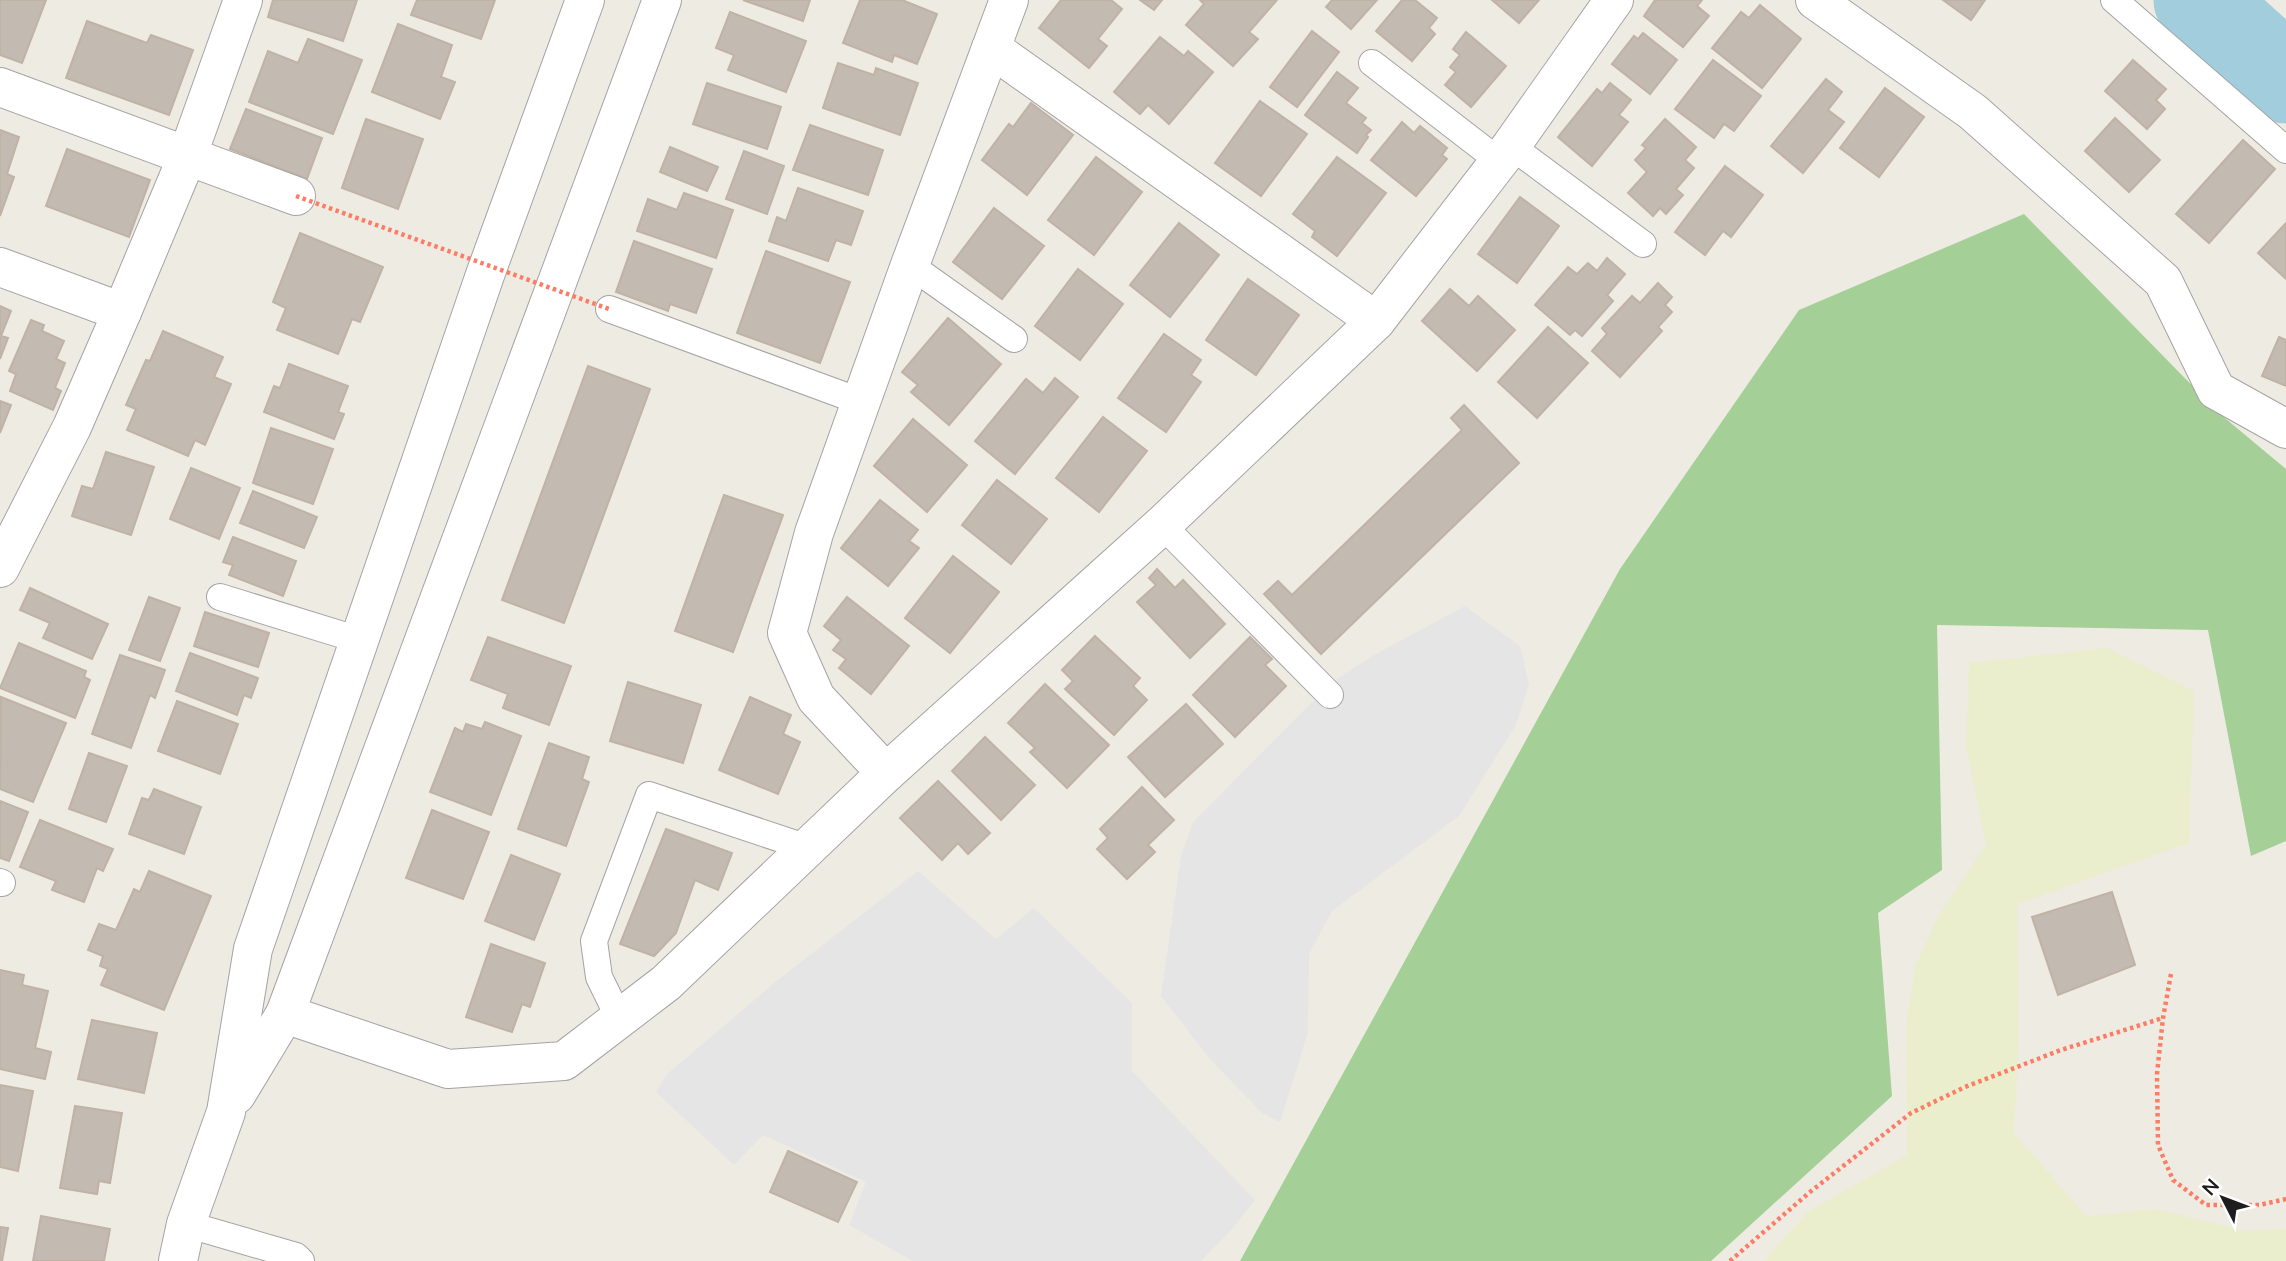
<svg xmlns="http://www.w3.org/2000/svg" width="2286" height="1261" font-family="Mulish,sans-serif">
	<rect width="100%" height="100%" fill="#eeebe2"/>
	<path fill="#eaeecd" d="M2107,648l87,43 -5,152 -172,61 2,135 -5,94 72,83 71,-7 88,22 41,-2v32h-523l46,-50 98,-56 -1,-129 9,-60 23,-49 48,-72 -20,-98 3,-84z"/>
	<path fill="#a4cf96" d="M2024,214l196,200 66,55v372l-35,15 -43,-226 -271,-5 5,245 -64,43 14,183 -181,165h-471l380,-692 179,-259z"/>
	<g fill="#e5e5e5">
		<path d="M1465,606l55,40 9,38 -13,41 -57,91 -127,95 -23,43 -1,78 -28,90 -18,-9 -53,-55 -48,-62 20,-140 12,-34 139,-140 42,-27z"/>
		<path d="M918,871l78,68 38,-31 98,95v68l123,129 -24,30 -30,31h-288l-64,-36 17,-43 -103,-47 -29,30 -78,-73 10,-17 113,-96z"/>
	</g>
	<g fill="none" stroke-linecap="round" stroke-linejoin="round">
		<path stroke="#a2cddd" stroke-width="89" d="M2198,0l88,79"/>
	</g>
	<g fill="#c3bab2" stroke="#c0b2a5" stroke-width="2">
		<path d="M0,0h46l-24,63 -22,-8z"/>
		<path d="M273,0h84l-14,41 -75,-24z"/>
		<path d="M417,0h78l-14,39 -70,-24z"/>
		<path d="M743,0h67l-7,21z"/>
		<path d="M860,0h42l35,14 -20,50 -23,-9 -2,7 -49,-19z"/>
		<path d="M1061,0h50l11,9 -24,30 9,7 -18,22 -50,-40z"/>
		<path d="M1140,0h22l-8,10z"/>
		<path d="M1200,0h77l-28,32 9,7 -25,27 -47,-41 18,-21z"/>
		<path d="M1332,0h45l-26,29 -25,-22z"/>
		<path d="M1402,0h13l22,18 -8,10 6,6 -23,27 -36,-30z"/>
		<path d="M1492,0h47l-20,23z"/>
		<path d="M1655,0h47l-5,6 12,10 -26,31 -39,-31z"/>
		<path d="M1943,0h42l-14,20z"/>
		<path d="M1760,5l41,34 -39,49 -50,-40 29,-36 8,6z"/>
		<path d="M730,12l76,29 -20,51 -58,-22 6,-15 -18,-7z"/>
		<path d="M87,21l60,22 4,-8 42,15 -24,65 -103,-37z"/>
		<path d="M398,24l54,21 -11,32 14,5 -15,37 -68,-27z"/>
		<path d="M1312,31l27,21 -42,55 -27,-20z"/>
		<path d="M1466,32l40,34 -35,41 -26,-22 11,-13 -6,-5 10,-12 -7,-6z"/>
		<path d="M1643,33l34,27 -27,34 -38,-30 22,-28 4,3z"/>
		<path d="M1160,37l24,19 4,-5 25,21 -44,52 -21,-19 -8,9 -26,-22z"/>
		<path d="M308,39l54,21 -29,74 -84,-32 19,-51 30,12z"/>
		<path d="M1713,60l48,36 -27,35 -10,-7 -10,14 -39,-29z"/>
		<path d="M2133,60l33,29 -10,11 9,9 -18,20 -42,-38z"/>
		<path d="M838,63l36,12 2,-7 42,15 -18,52 -77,-27z"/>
		<path d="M1337,72l21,16 -12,15 20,15 -4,5 9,7 -5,5 2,2 -11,16 -52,-38z"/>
		<path d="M1826,79l16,13 -14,18 16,12 -41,51 -32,-27z"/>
		<path d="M707,83l74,24 -14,42 -74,-25z"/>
		<path d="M1610,83l21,17 -12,15 9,7 -36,44 -34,-29 39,-48 5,4z"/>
		<path d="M1885,88l39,29 -45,60 -39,-29z"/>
		<path d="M1260,101l47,33 -46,62 -46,-33z"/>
		<path d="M1031,103l42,32 -46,60 -45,-35 27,-36 4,3z"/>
		<path d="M246,109l76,29 -15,41 -77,-30z"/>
		<path d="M2115,118l45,42 -31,32 -44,-41z"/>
		<path d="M366,119l57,20 -25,70 -56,-21z"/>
		<path d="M1665,119l31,28 -11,13 9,8 -18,21 7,6 -17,19 -6,-6 -7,8 -25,-23 19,-21 -12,-12 11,-12 -4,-3z"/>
		<path d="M1402,122l12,11 6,-7 27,22 -5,7 5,4 -31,37 -45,-36z"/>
		<path d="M810,125l73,25 -15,45 -75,-25z"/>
		<path d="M0,130l19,7 -12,37 7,3 -14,39z"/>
		<path d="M2243,140l32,29 -66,74 -33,-29z"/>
		<path d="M670,147l48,20 -11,24 -47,-19z"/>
		<path d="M67,149l83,31 -21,57 -83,-31z"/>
		<path d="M744,151l40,15 -17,48 -41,-15z"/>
		<path d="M1096,157l46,35 -48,63 -46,-35z"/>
		<path d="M1337,157l49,36 -49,63 -25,-19 3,-6 -22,-17z"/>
		<path d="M1725,166l38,29 -32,42 -8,-6 -18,24 -30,-23z"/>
		<path d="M798,188l65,23 -12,34 -15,-5 -8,21 -59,-20 8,-24 9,4z"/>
		<path d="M684,193l49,17 -17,48 -79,-27 11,-32 29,11z"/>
		<path d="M1520,197l39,29 -42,57 -39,-29z"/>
		<path d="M994,208l50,38 -42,53 -49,-37z"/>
		<path d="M1179,223l40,32 -49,62 -40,-32z"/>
		<path d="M2286,223v56l-28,-26z"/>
		<path d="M300,233l83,34 -23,55 -8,-3 -14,35 -61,-24 9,-22 -13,-6z"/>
		<path d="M634,241l78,28 -16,44 -26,-9 -2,7 -52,-19z"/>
		<path d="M766,251l84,31 -30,81 -83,-30z"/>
		<path d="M1607,258l18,16 -18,21 6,6 -31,35 -7,-6 -5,5 -35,-30 33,-38 9,7 11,-11 9,8z"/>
		<path d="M1078,269l45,35 -43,56 -45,-34z"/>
		<path d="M1248,279l51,36 -43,60 -50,-35z"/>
		<path d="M1658,283l14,14 -7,8 7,7 -14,15 4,4 -42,46 -28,-26 15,-17 -5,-6 30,-32 8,7z"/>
		<path d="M1450,289l19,17 9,-10 37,34 -38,41 -55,-50z"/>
		<path d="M0,306l11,5 -10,25 7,2 -8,21z"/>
		<path d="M948,318l53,46 -52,61 -38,-33 7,-7 -16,-13z"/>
		<path d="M31,320l13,5 -2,6 22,10 -8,18 9,4 -10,25 6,3 -8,19 -43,-19 6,-17 -7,-3z"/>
		<path d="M1548,327l40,36 -51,55 -39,-36z"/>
		<path d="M163,331l60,26 -9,20 17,7 -26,61 -10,-5 -7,16 -61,-26 9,-21 -10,-4 20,-45 4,1z"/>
		<path d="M1164,334l37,26 -10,15 10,7 -35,50 -48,-34z"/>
		<path d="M2279,337l7,3v46l-24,-10z"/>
		<path d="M289,364l59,22 -10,26 6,2 -10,25 -70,-27 10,-26 6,2z"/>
		<path d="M588,366l62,23 -86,234 -62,-23z"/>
		<path d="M1055,378l23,19 -63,77 -40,-33 51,-62 17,14z"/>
		<path d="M0,401l11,4 -11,28z"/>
		<path d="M1464,405l55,58 -198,191 -57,-60 14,-13 14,14 170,-165 -11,-12z"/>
		<path d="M1103,417l44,34 -48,61 -43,-34z"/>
		<path d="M913,419l54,46 -40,47 -53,-46z"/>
		<path d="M271,428l62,21 -20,55 -60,-21z"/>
		<path d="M106,452l48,15 -23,68 -59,-19 10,-30 11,3z"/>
		<path d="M191,468l49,20 -21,51 -49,-20z"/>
		<path d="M997,480l50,39 -36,45 -49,-39z"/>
		<path d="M253,491l64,26 -13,31 -64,-25z"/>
		<path d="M724,495l59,20 -50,137 -58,-21z"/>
		<path d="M880,500l38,30 -9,11 10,7 -31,38 -47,-38z"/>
		<path d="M233,537l63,24 -13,35 -54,-21 4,-10 -10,-3z"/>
		<path d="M953,556l46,36 -49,61 -45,-35z"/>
		<path d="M1157,569l18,19 8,-8 42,44 -35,34 -53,-56 19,-17 -7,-7z"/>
		<path d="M30,588l78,36 -16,35 -49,-21 7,-15 -30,-13z"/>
		<path d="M149,597l31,11 -20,53 -31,-11z"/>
		<path d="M847,597l62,49 -38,48 -32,-26 7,-9 -13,-9 8,-10 -17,-14z"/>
		<path d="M205,612l64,21 -11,34 -64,-21z"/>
		<path d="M1095,636l45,42 -7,8 14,14 -33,35 -49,-46 8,-8 -11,-11z"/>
		<path d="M488,637l83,29 -22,59 -46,-17 5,-14 -37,-14z"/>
		<path d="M1250,637l22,22 -7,6 21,21 -51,51 -42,-42z"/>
		<path d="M19,643l67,28 -2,6 6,3 -15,38 -75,-30z"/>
		<path d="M190,653l68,25 -7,20 -7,-3 -7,20 -61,-24z"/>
		<path d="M120,655l45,15 -10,28 -5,-3 -19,53 -39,-14z"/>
		<path d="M628,682l73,23 -18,58 -73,-22z"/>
		<path d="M1045,684l64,61 -42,43 -37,-36 5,-4 -27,-25z"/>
		<path d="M1,697l65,26 -33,79 -33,-13z"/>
		<path d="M750,697l41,18 -8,19 17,8 -22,52 -59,-24z"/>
		<path d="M177,701l61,23 -18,50 -62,-23z"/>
		<path d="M1186,704l37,40 -58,53 -37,-40z"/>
		<path d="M485,722l36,14 -30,79 -61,-23 25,-64 8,4 3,-8 16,5z"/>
		<path d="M985,737l50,48 -34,35 -49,-49z"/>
		<path d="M549,743l40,14 -7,22 7,3 -23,64 -48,-17z"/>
		<path d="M89,753l38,13 -21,56 -37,-13z"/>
		<path d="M938,781l52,52 -22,21 -10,-11 -16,17 -42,-42z"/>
		<path d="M1142,787l32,33 -26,25 7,7 -28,27 -30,-30 11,-11 -8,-9z"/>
		<path d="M154,789l47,18 -17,47 -55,-20 13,-36 7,2z"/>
		<path d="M0,801l28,11 -19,49 -9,-3z"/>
		<path d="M432,810l57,22 -26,67 -57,-21z"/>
		<path d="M40,820l73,29 -10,22 -6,-3 -13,34 -32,-12 4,-9 -36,-14z"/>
		<path d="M666,829l66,24 -14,37 -23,-10 -19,53 -22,23 -34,-12z"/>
		<path d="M511,855l49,19 -26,66 -49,-19z"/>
		<path d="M149,871l62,25 -47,114 -63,-25 7,-16 -8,-3 3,-10 -15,-6 11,-26 17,6 18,-41 6,3z"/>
		<path d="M2112,892l23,73 -77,30 -26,-78z"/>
		<path d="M491,944l54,19 -15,44 -8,-3 -10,28 -46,-15z"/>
		<path d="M0,970l24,5 -2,10 26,6 -13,57 16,4 -6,27 -45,-10z"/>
		<path d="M92,1020l65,13 -13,60 -66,-14z"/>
		<path d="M0,1085l33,6 -15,80 -18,-4z"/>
		<path d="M75,1106l47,7 -12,70 -11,-2 -2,13 -37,-6z"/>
		<path d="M788,1151l69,31 -19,40 -68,-30z"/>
		<path d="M41,1216l69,13 -6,32h-71z"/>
		<path d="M0,1227l8,1 -6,33h-2z"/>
	</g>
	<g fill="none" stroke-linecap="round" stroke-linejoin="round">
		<g stroke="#a4a4a4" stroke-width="28">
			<g id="service">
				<path d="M2114,0l172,150"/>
				<path d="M1372,63l127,98"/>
				<path d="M1511,146l132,98"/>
				<path d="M910,265l104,74"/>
				<path d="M609,309l253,93"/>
				<path d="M1162,525l168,170"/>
				<path d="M220,597l139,43"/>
				<path d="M0,882l2,1"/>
				<path d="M619,1018l-20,-41 -5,-36 55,-146 159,53"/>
				<path d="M186,1224l110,32 5,5"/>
			</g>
		</g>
		<g stroke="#a4a4a4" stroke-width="40">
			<g id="minor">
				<path d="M1815,0l158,112 190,169 53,109 70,39"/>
				<path d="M991,48l385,273"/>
				<path d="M0,87l296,109"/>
				<path d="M0,267l122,45 -50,115 -72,141"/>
				<path d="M122,312l65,-155 56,-157"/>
				<path d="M886,773l-70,-75 -29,-65 27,-100 96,-268 99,-265"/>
				<path d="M285,1014l163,55 116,-8 102,-78 220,-210 276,-248 214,-204 135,-175 103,-146"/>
			</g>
		</g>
		<g stroke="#a4a4a4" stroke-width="40">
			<g id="tertiary">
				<path d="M236,1095l49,-81 377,-1014"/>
				<path d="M178,1261l8,-37 40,-112 27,-163 232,-674 100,-275"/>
			</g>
		</g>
		<g stroke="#fc7d66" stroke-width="4.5" stroke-dasharray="3.5 3.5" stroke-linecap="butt">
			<path d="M2171,974l-8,44 -6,56 1,71 15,35 33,25h53l27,-6"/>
			<path d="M1730,1261l80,-69 101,-79 54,-26 96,-37 102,-32"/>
		</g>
		<use href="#service" stroke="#fff" stroke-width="26"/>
		<use href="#minor" stroke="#fff" stroke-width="38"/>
		<use href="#tertiary" stroke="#fff" stroke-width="38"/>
		<path stroke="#fc7d66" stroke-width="4.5" stroke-dasharray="3.5 3.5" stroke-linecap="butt" d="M296,196l313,113"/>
	</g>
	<g transform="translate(2223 1198) rotate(312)" stroke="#ffffff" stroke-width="5" paint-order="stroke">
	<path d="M0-5L12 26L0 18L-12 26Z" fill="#1d1d1d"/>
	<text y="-10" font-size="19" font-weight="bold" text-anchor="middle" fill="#1d1d1d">N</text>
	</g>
</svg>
